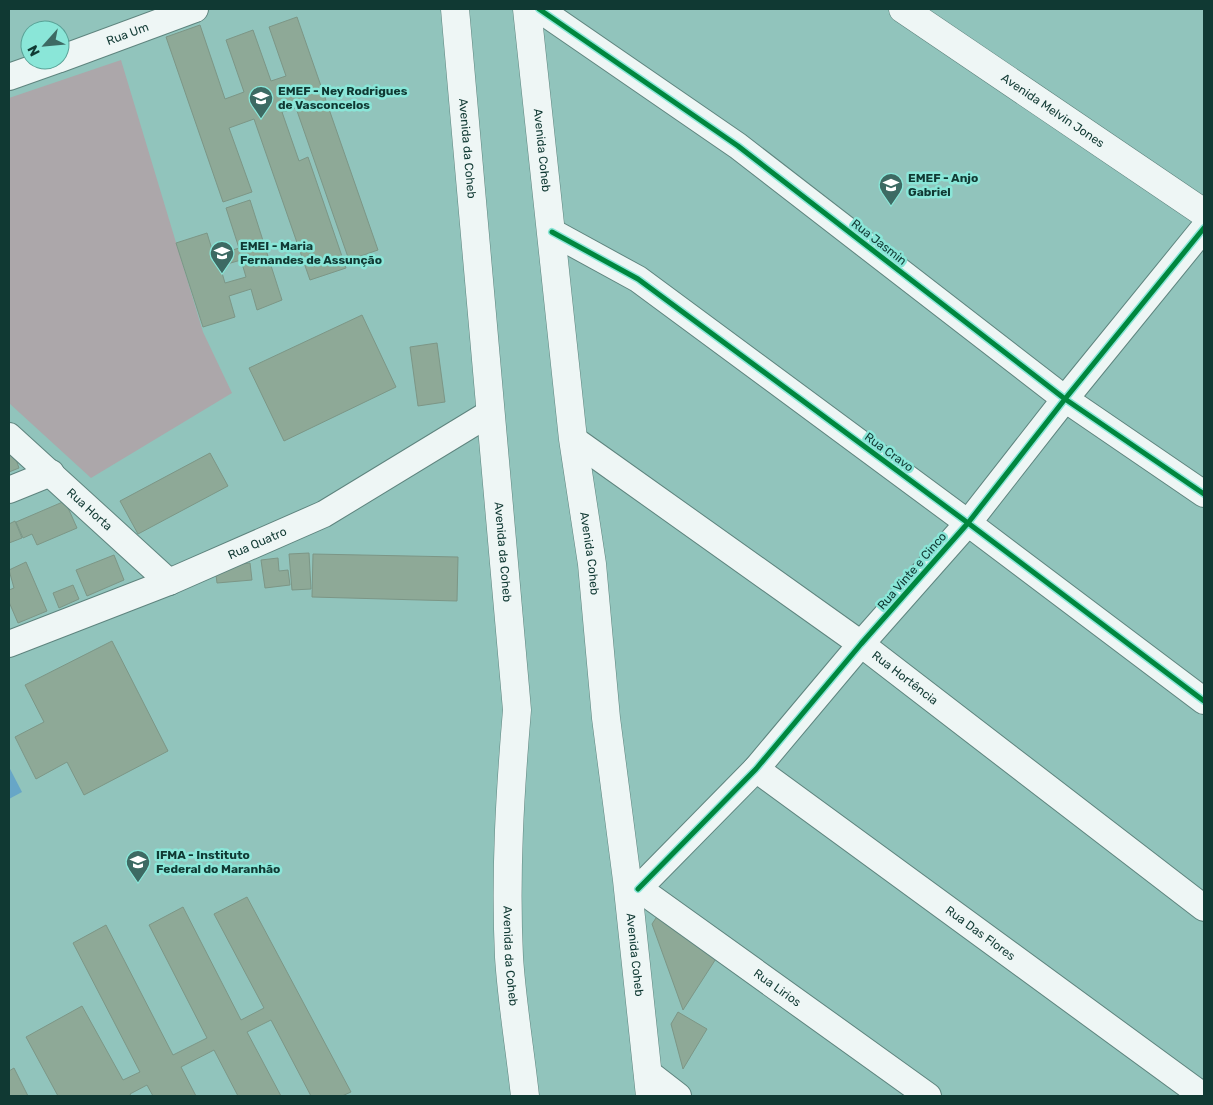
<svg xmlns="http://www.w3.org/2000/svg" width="1213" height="1105" font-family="Rubik,sans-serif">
	<rect width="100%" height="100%" fill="#91c4bc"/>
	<path fill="#aca7aa" d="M121,60l82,272 29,61 -141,85 -82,-75v-305z"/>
	<path fill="#67a6c7" d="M9,767l13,25 -13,7z"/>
	<g fill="#8ea997" stroke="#7c9686" fill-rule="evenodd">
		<path d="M297,17l81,233 -29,10 -53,-152 -14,4 17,49 9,-4 38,111 -36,12 -56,-161 -25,9 23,64 -29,10 -57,-165 34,-12 25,74 19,-7 -18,-52 27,-10 18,51 15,-5 -17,-49z"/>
		<path d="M250,200l32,100 -25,10 -6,-21 -22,7 6,21 -32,10 -27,-84 31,-10 7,23 25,-8 -13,-40zM241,260l5,17 -21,6 -5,-17z"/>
		<path d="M362,315l34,72 -112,54 -35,-73z"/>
		<path d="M437,343l8,59 -27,4 -8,-59z"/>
		<path d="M12,448l7,20 -10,4v-22z"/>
		<path d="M210,453l18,33 -90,48 -18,-33z"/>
		<path d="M65,501l12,27 -40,17 -5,-11 -9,4 -7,-16z"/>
		<path d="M15,521l7,17 -13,5v-19z"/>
		<path d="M309,553l2,36 -19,1 -3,-36z"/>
		<path d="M313,554l145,3 -1,44 -145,-4z"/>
		<path d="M114,555l10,25 -37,16 -11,-26z"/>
		<path d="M278,558l1,13 9,-1 2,15 -25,3 -4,-28z"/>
		<path d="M26,562l21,49 -29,12 -9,-21v-12l5,-2 -5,-18z"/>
		<path d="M250,563l2,17 -35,3 -2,-16z"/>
		<path d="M73,585l6,14 -20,9 -6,-15z"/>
		<path d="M112,641l56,110 -84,44 -17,-33 -31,17 -21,-42 29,-15 -19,-37z"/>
		<path d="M247,897l104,195 -9,4h-31l-40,-76 -24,12 34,64h-43l-24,-46 -33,17 15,29h-43l-6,-11 -17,9 1,2h-73l-32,-59 56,-31 41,74 17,-8 -67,-129 33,-18 67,130 34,-17 -58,-113 34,-18 58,113 23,-12 -50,-94z"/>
		<path d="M658,915l61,39 -36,56 -31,-86z"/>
		<path d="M678,1012l29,17 -24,40 -12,-45z"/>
		<path d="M14,1068l14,28h-19v-25z"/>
	</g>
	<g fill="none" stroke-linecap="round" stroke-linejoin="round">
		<g stroke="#5e847e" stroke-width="28">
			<g id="street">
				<path d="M539,9l199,137 327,253 139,95"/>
				<path id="s1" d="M60,59l135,-50"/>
				<path d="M9,77l48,-17"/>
				<path d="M552,232l86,47 330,244 236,178"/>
				<path id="s2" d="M9,436l160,146"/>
				<path id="s3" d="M573,439l288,205 343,264"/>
				<path d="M9,490l42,-17"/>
				<path id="s4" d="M9,644l160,-62 155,-68 166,-101"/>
				<path id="s5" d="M756,769l447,327"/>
				<path id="s6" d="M627,880l301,216"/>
				<path d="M638,889l118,-120 105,-125 107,-121 97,-124 139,-171"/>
				<path d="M647,1072l31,24"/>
			</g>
		</g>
		<g stroke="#5e847e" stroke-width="29">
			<g id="secondary">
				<path id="s7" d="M455,9l62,701c-7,82 -12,164 -8,247 3,46 11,93 16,139"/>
				<path id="s8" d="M527,9l46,430 19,125 14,154 21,162 23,216"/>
				<path id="s9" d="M903,9l301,204"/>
			</g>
		</g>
		<use href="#street" stroke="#eef6f5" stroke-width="26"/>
		<use href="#secondary" stroke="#eef6f5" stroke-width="28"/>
		<g stroke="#8ae6d8" stroke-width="8">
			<g id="cycleway">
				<path d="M539,9l199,137 327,253 139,95"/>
				<path d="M552,232l86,47 330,244 236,178"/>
				<path d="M638,889l118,-120 105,-125 107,-121 97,-124 139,-171"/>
			</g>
		</g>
		<use href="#cycleway" stroke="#00873e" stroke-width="5"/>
	</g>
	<defs>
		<g id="school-pin" transform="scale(1.25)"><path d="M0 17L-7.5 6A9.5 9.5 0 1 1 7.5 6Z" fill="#3d6a63" stroke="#8ae6d8"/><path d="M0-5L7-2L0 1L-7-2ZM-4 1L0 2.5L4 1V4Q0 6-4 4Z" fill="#fff"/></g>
		<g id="university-pin" transform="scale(1.25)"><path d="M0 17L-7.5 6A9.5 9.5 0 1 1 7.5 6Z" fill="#3d6a63" stroke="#8ae6d8"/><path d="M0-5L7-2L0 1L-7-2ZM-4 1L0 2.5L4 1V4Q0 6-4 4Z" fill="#fff"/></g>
	</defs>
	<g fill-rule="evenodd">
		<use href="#school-pin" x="261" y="98"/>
		<use href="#school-pin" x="891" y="185"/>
		<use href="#school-pin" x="222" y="253"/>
		<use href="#university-pin" x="138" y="862"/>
	</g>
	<g text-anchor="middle" stroke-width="5" stroke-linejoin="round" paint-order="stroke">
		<g font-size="12" fill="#103933" stroke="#8ae6d8">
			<text dy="4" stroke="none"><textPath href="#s1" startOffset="72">Rua Um</textPath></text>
			<text dy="4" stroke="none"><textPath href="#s9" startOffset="181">Avenida Melvin Jones</textPath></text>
			<text dy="4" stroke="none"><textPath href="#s7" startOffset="140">Avenida da Coheb</textPath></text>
			<text dy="4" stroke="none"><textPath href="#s8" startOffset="142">Avenida Coheb</textPath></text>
			<text transform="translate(879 242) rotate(38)" y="4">Rua Jasmin</text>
			<text transform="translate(889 452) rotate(36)" y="4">Rua Cravo</text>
			<text dy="4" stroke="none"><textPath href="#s2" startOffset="109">Rua Horta</textPath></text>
			<text dy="4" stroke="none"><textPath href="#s4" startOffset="268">Rua Quatro</textPath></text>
			<text dy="4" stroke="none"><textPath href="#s7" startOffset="545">Avenida da Coheb</textPath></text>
			<text dy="4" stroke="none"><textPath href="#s8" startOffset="548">Avenida Coheb</textPath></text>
			<text transform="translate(912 571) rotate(-49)" y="4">Rua Vinte e Cinco</text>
			<text dy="4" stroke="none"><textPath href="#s3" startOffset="409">Rua Hortência</textPath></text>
			<text dy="4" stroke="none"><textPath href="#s5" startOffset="278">Rua Das Flores</textPath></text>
			<text dy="4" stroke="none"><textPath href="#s8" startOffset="952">Avenida Coheb</textPath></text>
			<text dy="4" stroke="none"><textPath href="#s7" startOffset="950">Avenida da Coheb</textPath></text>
			<text dy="4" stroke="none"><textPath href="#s6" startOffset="185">Rua Lirios</textPath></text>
		</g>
		<g font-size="12" font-weight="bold" fill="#103933" stroke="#8ae6d8" text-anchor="start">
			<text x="278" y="95">EMEF - Ney Rodrigues<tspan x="278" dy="14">de Vasconcelos</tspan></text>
			<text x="908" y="182">EMEF - Anjo<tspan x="908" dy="14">Gabriel</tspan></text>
			<text x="240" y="250">EMEI - Maria<tspan x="240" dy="14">Fernandes de Assunção</tspan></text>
			<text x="156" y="859">IFMA - Instituto<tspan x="156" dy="14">Federal do Maranhão</tspan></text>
		</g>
	</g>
	<rect width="1213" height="1105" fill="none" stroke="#103933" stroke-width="20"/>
	<g transform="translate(45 45) rotate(243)"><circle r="24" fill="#8ae6d8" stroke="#59a196"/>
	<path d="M0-4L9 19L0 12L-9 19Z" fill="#3d6a63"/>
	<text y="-8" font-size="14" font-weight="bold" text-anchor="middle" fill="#103933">N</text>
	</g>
</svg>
